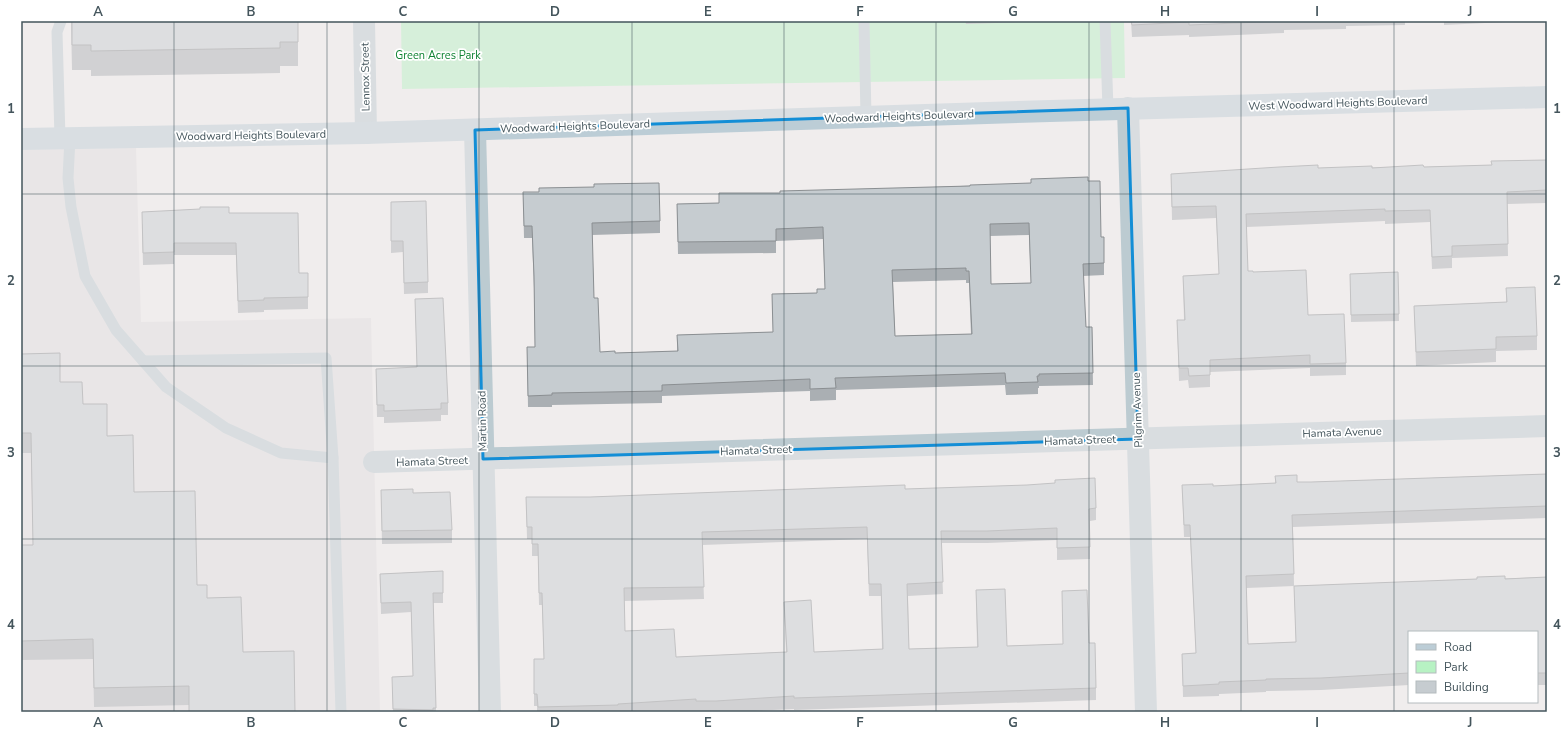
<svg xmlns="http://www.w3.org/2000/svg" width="1568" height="733" font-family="'Nunito Sans',sans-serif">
	<rect width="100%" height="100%" fill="#f0eded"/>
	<path fill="#e1dee0" d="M136,147l5,175 230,-4 9,394h-359v-563z"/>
	<path fill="#b7f2c3" d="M401,21h723l1,57 -723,11z"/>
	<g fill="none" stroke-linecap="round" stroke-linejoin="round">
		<g stroke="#bccbd1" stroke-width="11">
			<path d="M864,21l2,96"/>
			<path d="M1105,21l3,88"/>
			<path d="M60,138l-3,-106 4,-11"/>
			<path d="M70,138l-2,40 3,29 14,69 31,54 50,57 60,41 55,25 52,5 8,254"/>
			<path d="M143,361l183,-3 7,100"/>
		</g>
		<g stroke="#bccbd1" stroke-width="22">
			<path d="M364,21l2,112"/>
			<path d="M1128,108l18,604"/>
			<path d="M475,130l15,582"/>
			<path d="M374,462l1173,-36"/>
		</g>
		<path stroke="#bccdd6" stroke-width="22" d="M21,139l345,-6 684,-22 497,-14"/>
	</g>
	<g fill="#aaafb3" fill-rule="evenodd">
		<rect x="21" y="21" width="1" height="13"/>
		<path d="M71,21h227v45h-18v7l-189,3v-6h-19z"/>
		<path d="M965,21h58v1l-57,2z"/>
		<path d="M1131,21h274v4l-59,1v3l-62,1v3l-95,4v-2l-57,2z"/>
		<path d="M1444,21h83l-83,4z"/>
		<path d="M1547,160v43l-40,1 1,52 -56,2v10l-20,1 -2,-47 -45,2v-3l-139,6 2,44 5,1 55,43 38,48v12l-36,1v-8l-100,4v15l-21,1 -1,-8 -9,1 -2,-61h7l-1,-44 36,-2 -3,-56 -44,2 -1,-46 147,-6 106,-1 67,-2z"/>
		<path d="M1088,181l13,56 3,26v12l-21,1 3,51h6l1,58 -54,1v2h-1v6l-32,1 -1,-10 -169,5v10l-26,1v-10l-148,5v7l-110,2v2h-24l-1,-60h8l-1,-59 -2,-50h-8l-1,-46 137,29v12l-68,2 2,63 6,54 15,1 62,-2v-16l96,-3 -1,-38 45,-1 8,-4 -2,-50 -47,2v12l-98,1 -1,-50 42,-1 61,-10zM1029,235l2,48 -40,1 -1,-48zM966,280v3h3l2,51 -76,2 -2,-54z"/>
		<path d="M391,202l37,80v11l-24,1 -1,-42 -12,1z"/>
		<path d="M229,213l70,60h9v36l-44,1v2l-26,1 -2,-58h-62v9l-31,1 -1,-41z"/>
		<path d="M1398,272l1,49 -48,1 -1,-48z"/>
		<path d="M1506,288l31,48v14l-41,1v11l-80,4 -2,-60 92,-4z"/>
		<path d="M415,299l33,104v12h-7v6l-57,2v-6h-7l-1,-48 41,-2z"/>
		<path d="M21,354l39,28 23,22 24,32 27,56 63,93 10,13 36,54 52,60h-106v-7l-95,2 -1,-48 -72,1v-115h12l-2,-92h-10z"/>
		<path d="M1547,474v44l-254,9 1,59 253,-9v108h-10v-53h-128v53l-88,5 -55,1v1l-47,2v2l-36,1 -1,-43 14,-1 -6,-116h-6l-2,-52 31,1 62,-3v-7l22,6h14zM1294,586l2,56 -48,2 -2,-56z"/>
		<path d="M905,489l191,19v12l-6,1v38l-33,1v-20l-70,3h-46l2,51 -35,2 1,53 68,-2 -1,-57 31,56 82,-3 7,45v12l-302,10v-1l-61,3h-37v-1l-13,1h-146v-6h-3v-47h10l-2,-54h-3l-1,-49h-6v-17h-5l-1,-42h64zM867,539l2,57h12l1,53 -68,3 -30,-50 2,50 -110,5 -51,-26 -1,-30 80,-2 -2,-54z"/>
		<path d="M381,490l32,3 39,37v13l-70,1z"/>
		<path d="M443,571v32h-10l3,109h-43l-1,-25 21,-11 -2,-64 -30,2 -1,-40z"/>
	</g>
	<g fill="#c6ccd0" stroke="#8b8f92" fill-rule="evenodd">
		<path d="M72,21h226v21h-18v6l-189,3v-6h-19z"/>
		<path d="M1131,21h153l-95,4v-3l-57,3z"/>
		<path d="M1547,160v30l-40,2 1,52 -56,2v10l-20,1 -2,-47 -45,1v-2l-139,5 2,57h5v1l53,-2 2,45 36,-1 2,49 -36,1v-9l-100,5v15l-21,1 -1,-8h-9l-2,-48h8l-2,-44 36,-2 -3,-68 -44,1 -1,-33 108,-7 39,-2v3l54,-2v2l51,-3 1,2 68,-2 -1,-4z"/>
		<path d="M1088,177v4h12l1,56h3v26l-21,1 3,63h6l1,46 -54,1v2h-2l1,6 -32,1 -1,-10 -170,5 1,10 -26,1v-10l-148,6v6l-110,2v2l-24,1 -1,-49h8l-1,-71 -2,-50h-8l-1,-34h16v-4l55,-1v-3l65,-1 1,38 -68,2 2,75h4l2,54 15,-1v2l63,-2 -1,-16 96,-3 -1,-38 45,-1v-4h8l-2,-62 -47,2v12l-98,1 -1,-38 42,-1v-10h61v-2l190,-5v-1l61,-2v-4zM1029,223l2,60 -40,1 -1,-60zM966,268v3h3l3,63 -77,2 -3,-66z"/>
		<path d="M426,201l2,81 -24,1 -1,-42h-12v-39z"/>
		<path d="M200,207h29v6h69l1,60h9v24l-44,1v2l-26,1 -2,-58h-62v9l-31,1 -1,-41 58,-3z"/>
		<path d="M1398,272l1,42 -48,1 -1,-41z"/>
		<path d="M1535,287l2,49 -41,1v12l-80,3 -2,-46 93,-4 -1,-14z"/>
		<path d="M443,298l5,105h-7v6l-57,2v-6h-7l-1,-36 41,-2 -2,-68z"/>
		<path d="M60,353v29h22l1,22h24v32l26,-1 1,57 61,-1 2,94h10v13l34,-1 2,55 51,-1 1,61h-106v-26l-95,2 -1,-49 -72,2v-96h12l-2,-112h-10v-79z"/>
		<path d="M1547,474v32l-255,9 2,59 -48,2 2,68 48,-2 -2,-56 183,-7v-2l28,-1v3l42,-2v96h-10v-41h-128v41l-88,5 -55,1v1l-47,2v2l-36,2 -1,-32 14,-1 -6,-128h-6l-2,-40 31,-1v2l63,-3 -1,-7 22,-1v7h14z"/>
		<path d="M1095,478l1,30 -7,1 1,38 -33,1v-20l-70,3h-46l2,51 -36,2 2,65 69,-2 -2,-57 29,-1 2,57 56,-2 -1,-53 25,-1 2,53h6l1,45 -302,10v-2l-78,5h-20v-2l-78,5v1l-80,2 -1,-13h-3v-35h10l-2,-66h-3l-1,-49h-6v-17h-5l-1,-30h64l315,-12v4l122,-4 28,-2v-3zM867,527l2,57h12l2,65 -69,3 -3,-52 -27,2 3,50 -111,5 -2,-28 -49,2 -1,-43 80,-1 -2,-55z"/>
		<path d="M413,489v4l37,-1 2,38 -70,1 -1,-41z"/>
		<path d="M443,571v22h-10l3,115h-3v2l-40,-1 -1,-32 21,-1 -2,-74 -30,1 -1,-29z"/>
	</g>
	<path d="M0 0H1568V733H0ZM1128,108l10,331 -655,20 -8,-329z" fill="#f0eded" fill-opacity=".55" fill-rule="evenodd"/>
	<path fill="none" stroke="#138ed6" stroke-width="3" stroke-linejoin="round" d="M1128,108l10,331 -655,20 -8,-329z"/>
	<path fill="none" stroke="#44555c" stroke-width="1" stroke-opacity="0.55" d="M174,21v691M327,21v691M479,21v691M632,21v691M784,21v691M936,21v691M1089,21v691M1241,21v691M1394,21v691M21,194h1526M21,366h1526M21,539h1526"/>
	<g text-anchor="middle" stroke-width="3.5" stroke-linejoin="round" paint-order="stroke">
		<g font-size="11" fill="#0f8333" stroke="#fff">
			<text x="438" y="59">Green Acres Park</text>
		</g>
		<g font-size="11" fill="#44555c" stroke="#fff">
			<text transform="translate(365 77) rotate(-91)" y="4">Lennox Street</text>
			<text transform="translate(1338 103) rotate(-2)" y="4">West Woodward Heights Boulevard</text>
			<text transform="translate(899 116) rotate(-2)" y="4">Woodward Heights Boulevard</text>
			<text transform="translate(575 126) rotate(-2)" y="4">Woodward Heights Boulevard</text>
			<text transform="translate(251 135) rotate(-1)" y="4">Woodward Heights Boulevard</text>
			<text transform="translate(1137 410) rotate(-92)" y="4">Pilgrim Avenue</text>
			<text transform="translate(482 421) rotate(-91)" y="4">Martin Road</text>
			<text transform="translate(1342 432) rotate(-2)" y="4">Hamata Avenue</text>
			<text transform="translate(1080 440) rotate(-2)" y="4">Hamata Street</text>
			<text transform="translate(756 450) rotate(-2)" y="4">Hamata Street</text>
			<text transform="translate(432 461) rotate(-2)" y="4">Hamata Street</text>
		</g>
	</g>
	<rect width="1568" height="733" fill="none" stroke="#ffffff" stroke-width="44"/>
	<rect x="1408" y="631" width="130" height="72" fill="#ffffff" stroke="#b4bbbe"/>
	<rect x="1416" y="644" width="20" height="6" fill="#bccdd6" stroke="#b4bbbe"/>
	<text x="1444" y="651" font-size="12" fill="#44555c">Road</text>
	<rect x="1416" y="661" width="20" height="12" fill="#b7f2c3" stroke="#b4bbbe"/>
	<text x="1444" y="671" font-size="12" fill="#44555c">Park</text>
	<rect x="1416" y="681" width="20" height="12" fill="#c6ccd0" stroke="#b4bbbe"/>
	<text x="1444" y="691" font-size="12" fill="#44555c">Building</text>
	<rect x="22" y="22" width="1524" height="689" fill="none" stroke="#44555c" stroke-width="1.5"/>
	<g font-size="13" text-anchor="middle" font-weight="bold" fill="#44555c">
		<text x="98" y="16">A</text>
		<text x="251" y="16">B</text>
		<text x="403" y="16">C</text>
		<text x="555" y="16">D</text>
		<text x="708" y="16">E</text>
		<text x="860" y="16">F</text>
		<text x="1013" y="16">G</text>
		<text x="1165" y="16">H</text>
		<text x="1317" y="16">I</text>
		<text x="1470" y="16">J</text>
		<text x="11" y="113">1</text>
		<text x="1557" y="113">1</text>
		<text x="11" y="285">2</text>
		<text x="1557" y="285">2</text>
		<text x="11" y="457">3</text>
		<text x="1557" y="457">3</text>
		<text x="11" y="629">4</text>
		<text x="1557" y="629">4</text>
		<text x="98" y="727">A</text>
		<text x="251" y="727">B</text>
		<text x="403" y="727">C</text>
		<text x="555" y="727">D</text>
		<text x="708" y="727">E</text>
		<text x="860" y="727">F</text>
		<text x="1013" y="727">G</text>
		<text x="1165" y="727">H</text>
		<text x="1317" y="727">I</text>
		<text x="1470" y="727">J</text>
	</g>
</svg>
